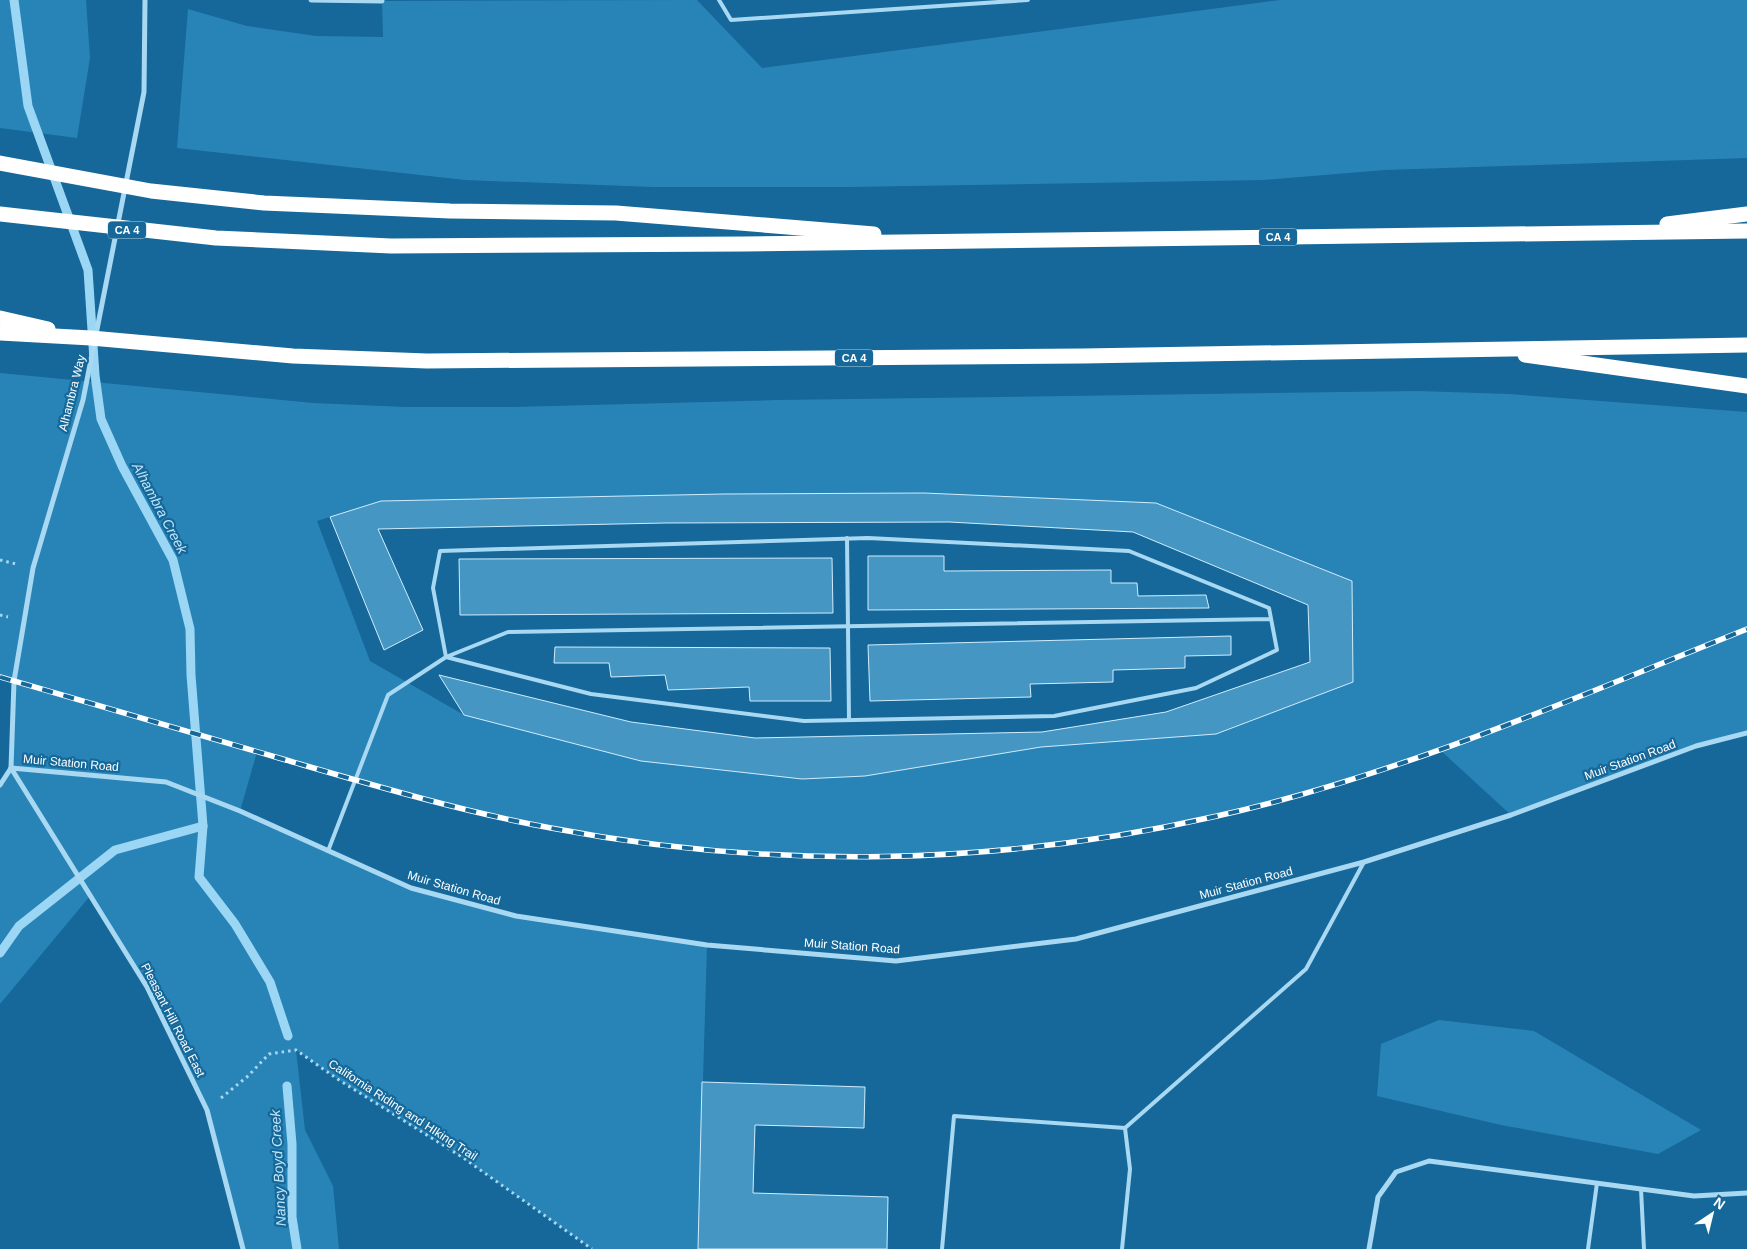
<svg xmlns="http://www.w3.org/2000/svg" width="1747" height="1249" font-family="Helvetica,sans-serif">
	<rect width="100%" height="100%" fill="#156899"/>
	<g fill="#2884b7" fill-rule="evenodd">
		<path d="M0,0h86l4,58 -13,80 -77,-10z"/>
		<path d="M697,0l65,68 518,-68h467v158l-362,12 -122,10 -415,7h-194l-189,-7 -288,-32 11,-139 59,17 69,10 67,1 -1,-36z"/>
		<path d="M0,373l313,30 92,4h109l265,-7 639,-9 91,3 238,18v321l-51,13 -185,69 -72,-66c-73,25 -146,50 -220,67 -220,50 -447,53 -668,12 -100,-18 -197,-48 -294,-76l-17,59 171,77 105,28 191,29 -9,304h-106l-130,-92 -123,-77 -43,-30 9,80 28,56 6,63h-96l-36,-139 -60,-123 -57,-91 -90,108v-219l11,-17 3,-87 -14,-4zM924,493l232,10 195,78 1,101 -136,52 -175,13 -176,29 -401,-61 -94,-54 -53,-140 64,-20 343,-7z"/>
		<path d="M1439,1020l95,11 167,99 -43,24 -157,-29 -124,-29 4,-52z"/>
	</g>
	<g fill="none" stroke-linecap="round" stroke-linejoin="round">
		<g stroke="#9bd6f5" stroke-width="9">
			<path d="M203,826l-4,51 36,47 35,58 18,54"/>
			<path d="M0,953l19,-27 96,-76 88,-24 -12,-151 -1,-46 -17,-69 -51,-94 -21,-47 -6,-44 -7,-105 -60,-164 -14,-106"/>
			<path d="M287,1086l5,58v73l5,32"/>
		</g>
	</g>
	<g fill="#4696c3" stroke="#d0edfd">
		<path d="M924,493l232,10 196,78 1,101 -137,52 -175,13 -176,29 -63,3 -161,-18 -177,-46 -25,-40 192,47 124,16 287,-6 124,-20 144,-50 -2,-57 -175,-73 -184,-10 -284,1 -287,6 45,101 -39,20 -54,-133 51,-16 343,-7z"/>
		<path d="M868,556h76v15l167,-1v13h26l1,13 68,-1 3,13 -341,2z"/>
		<path d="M832,558l1,55 -373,2 -1,-56z"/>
		<path d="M1231,636v19l-46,1v12l-72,2v12l-83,2 1,13 -161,4 -2,-56z"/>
		<path d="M555,647l275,1 1,53h-81l-1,-14 -81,3 -3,-15 -54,2 -2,-14h-55z"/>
		<path d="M702,1082l163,5 -1,41 -109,-3 -2,68 135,4 -1,52h-189z"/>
	</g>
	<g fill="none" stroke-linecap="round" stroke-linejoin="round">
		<g stroke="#a8d8f2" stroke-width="3" stroke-dasharray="2.5 4" stroke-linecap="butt">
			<path d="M0,560l16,4"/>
			<path d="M0,615l8,2"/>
			<path d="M221,1098l27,-22 21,-22 27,-4 43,30 123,77 130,92"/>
		</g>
		<g stroke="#a8d8f2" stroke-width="4">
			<path d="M719,0l12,20 297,-20"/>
			<path d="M847,538l2,182"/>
			<path d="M328,851l60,-156 58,-38 145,37 213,27 250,-5 142,-28 81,-38 -8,-42 -140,-57 -261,-13 -428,13 -7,37 13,69 62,-25 763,-13"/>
			<path d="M1641,1189l3,60"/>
			<path d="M942,1249l12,-133 171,12 181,-159 58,-107"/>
			<path d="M1122,1249l8,-80 -5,-41"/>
			<path d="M1588,1249l9,-66"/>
		</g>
		<g stroke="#a8d8f2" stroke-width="5">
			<path d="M311,0l71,1"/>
			<path d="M11,768l155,14 74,29 171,77 105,28 191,29 189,16 180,-22 288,-77 147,-47 185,-69 51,-13"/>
			<path d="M11,768l136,219 60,123 36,139"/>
			<path d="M0,785l11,-17 3,-87 19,-113 50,-168 61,-308 1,-92"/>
			<path d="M1369,1249l9,-52 18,-25 33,-11 265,35 53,-3"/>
		</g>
		<g stroke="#fff" stroke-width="15">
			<path d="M0,163l151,28 113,12 186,8 166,2 258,21"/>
			<path d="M0,214l216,24 175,8 354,-2 1002,-13"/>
			<path d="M1667,224l80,-10"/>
			<path d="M0,318l48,11"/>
			<path d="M0,333l91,5 202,18 134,5 656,-5 664,-11"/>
			<path d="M1525,355l222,31"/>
		</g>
		<g stroke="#fff" stroke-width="5.5">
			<path id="rail" d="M0,677c93,27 186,54 279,81 90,26 180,53 272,70 220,42 447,38 666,-12 183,-41 357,-118 530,-187"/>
		</g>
		<use href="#rail" stroke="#156899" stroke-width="4" stroke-dasharray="11" stroke-linecap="butt"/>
	</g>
	<g text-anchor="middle" stroke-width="4.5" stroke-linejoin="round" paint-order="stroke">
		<g fill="#156899" stroke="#b9d2e0" stroke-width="1">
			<rect x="108" y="221.5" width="38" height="17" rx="4"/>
			<rect x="1259" y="228.5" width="38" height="17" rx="4"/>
			<rect x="835" y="349.5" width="38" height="17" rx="4"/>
		</g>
		<g font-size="11" font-weight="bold" fill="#fff">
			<text x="127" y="234">CA 4</text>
			<text x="1278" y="241">CA 4</text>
			<text x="854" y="362">CA 4</text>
		</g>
		<g font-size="12" fill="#fff" stroke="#156899">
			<text transform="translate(72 393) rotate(-76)" y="4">Alhambra Way</text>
			<text transform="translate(1630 760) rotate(-20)" y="4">Muir Station Road</text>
			<text transform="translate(71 763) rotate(5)" y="4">Muir Station Road</text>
			<text transform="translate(1246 883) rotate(-15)" y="4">Muir Station Road</text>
			<text transform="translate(454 888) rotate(16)" y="4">Muir Station Road</text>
			<text transform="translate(852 946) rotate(4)" y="4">Muir Station Road</text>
			<text transform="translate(173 1020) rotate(63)" y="4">Pleasant Hill Road East</text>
			<text transform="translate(403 1110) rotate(33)" y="4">California Riding and HIking Trail</text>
		</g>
		<g font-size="14" font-style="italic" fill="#c0e6fa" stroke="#156899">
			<text transform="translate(160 508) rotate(62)" y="5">Alhambra Creek</text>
			<text transform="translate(278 1168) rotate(-93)" y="5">Nancy Boyd Creek</text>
		</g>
	</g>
	<g transform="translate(1712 1214) rotate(35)" stroke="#156899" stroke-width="4" paint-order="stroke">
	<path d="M0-4L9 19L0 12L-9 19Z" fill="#ffffff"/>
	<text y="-8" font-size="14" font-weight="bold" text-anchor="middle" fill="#ffffff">N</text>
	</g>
</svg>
